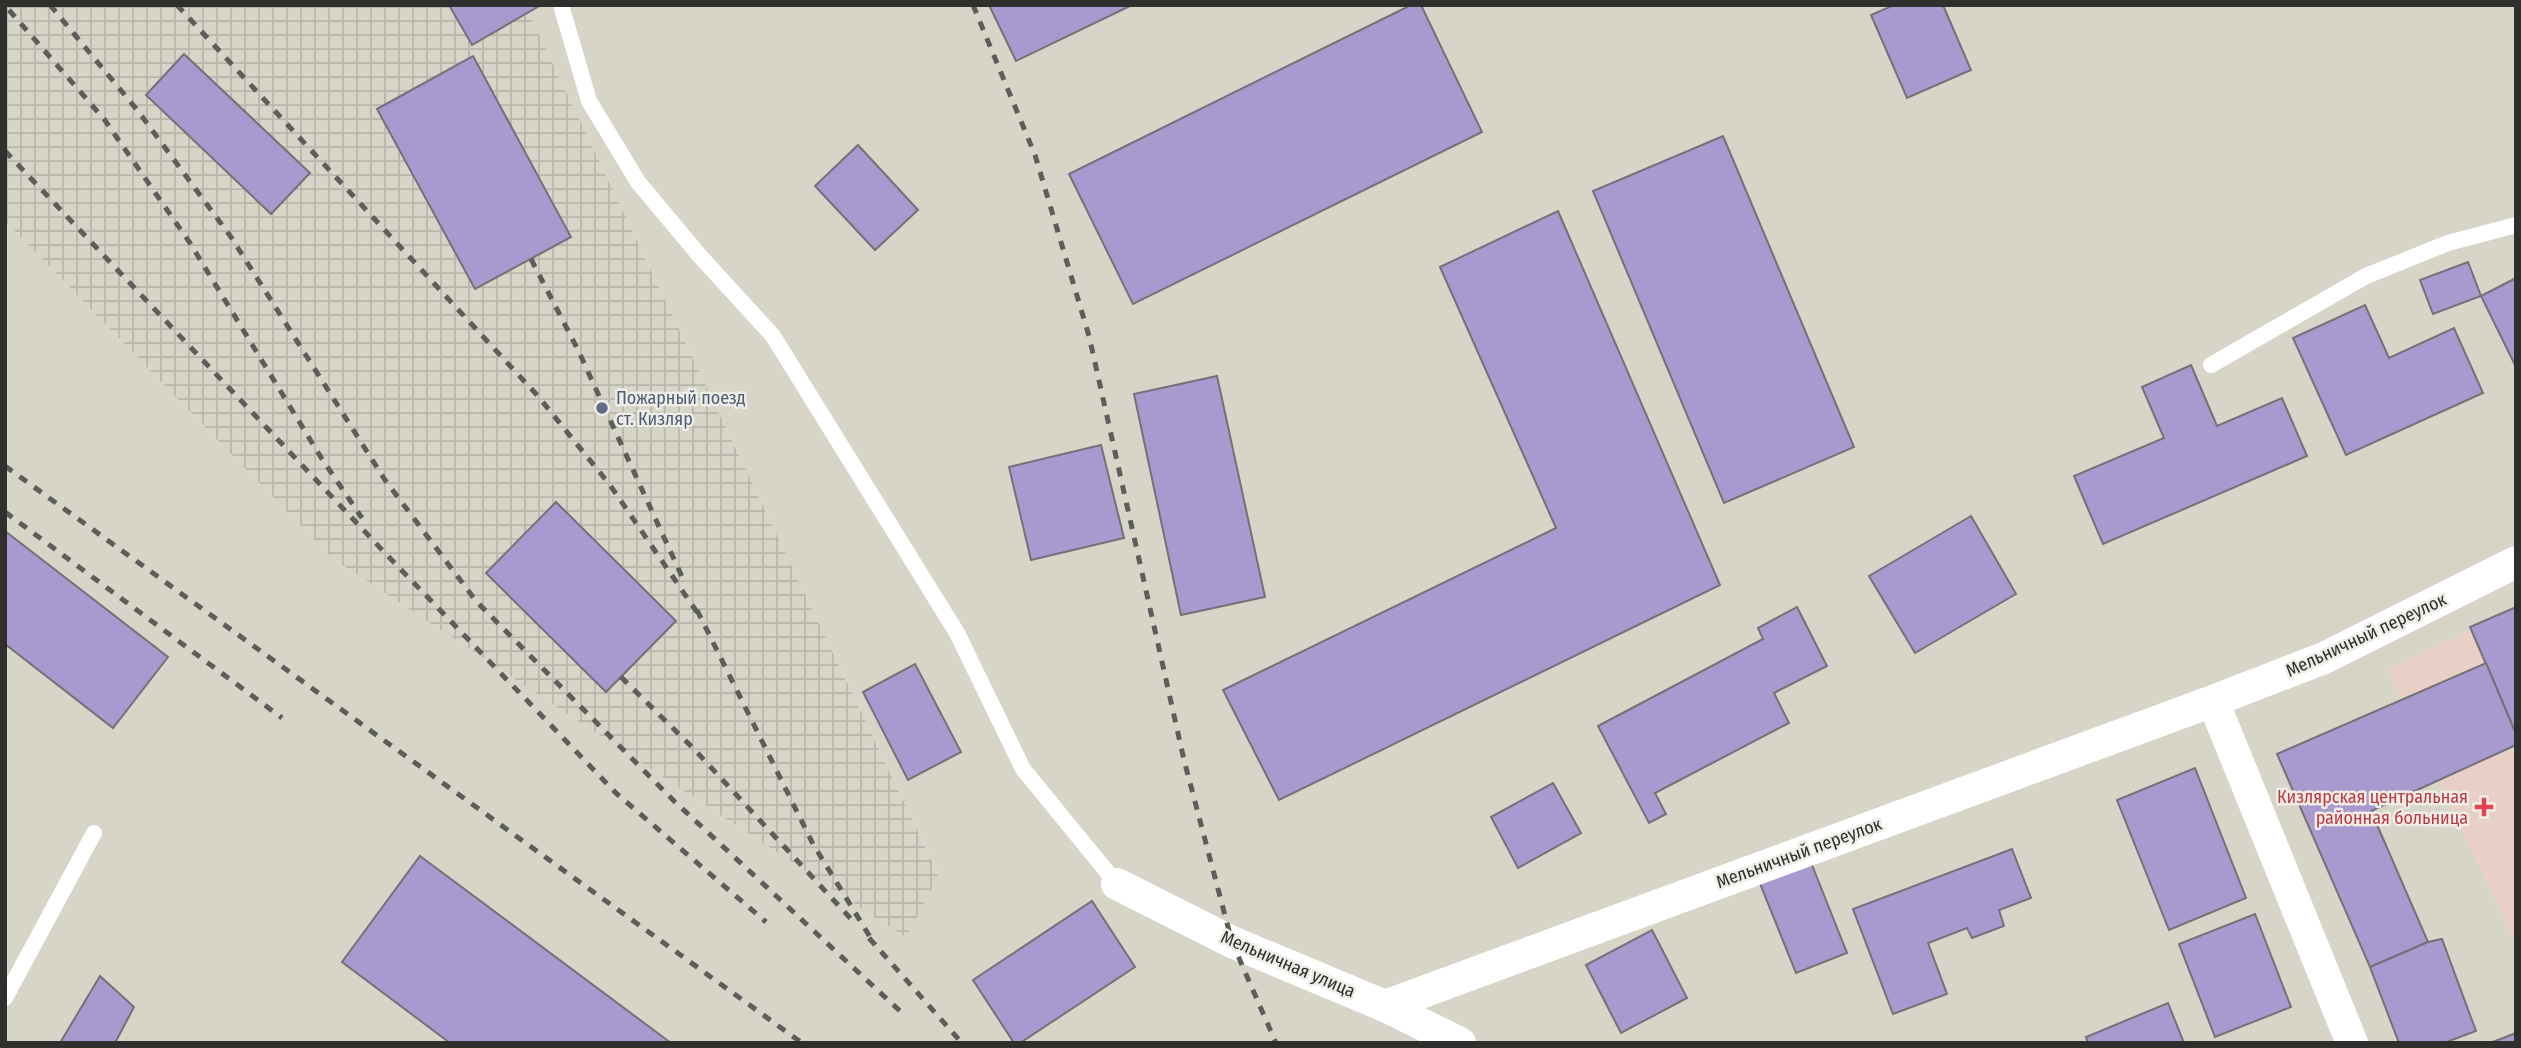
<svg xmlns="http://www.w3.org/2000/svg" width="2521" height="1048" font-family="'Fira Sans Condensed',sans-serif">
	<defs>
		<pattern id="industrial-grid" width="8" height="8" patternUnits="userSpaceOnUse" patternTransform="scale(1.75)"><rect width="8" height="8" fill="#d7d5c8"/><path d="M0 4h8M4 0v8" fill="none" stroke="#b9b7ac"/></pattern>
	</defs>
	<rect width="100%" height="100%" fill="#e0dfda"/>
	<path fill="url(#industrial-grid)" d="M5,5h520l414,871 -33,62 -573,-379 -328,-338z"/>
	<path fill="#d7d5c8" d="M525,5h1991v1038h-2511v-822l328,338 573,379 33,-63z"/>
	<path fill="#e8d0c7" d="M2516,609v336l-129,-276z"/>
	<g fill="#a899cf" stroke="#737277" stroke-width="2">
		<path d="M449,5h92l-69,40z"/>
		<path d="M989,5h143l-116,56z"/>
		<path d="M1411,5h10l61,127 -349,172 -64,-130z"/>
		<path d="M1894,5h49l28,65 -64,28 -36,-83z"/>
		<path d="M184,54l126,119 -39,41 -125,-119z"/>
		<path d="M473,56l98,181 -96,52 -98,-180z"/>
		<path d="M1723,136l131,311 -130,56 -131,-312z"/>
		<path d="M858,145l60,65 -43,40 -60,-64z"/>
		<path d="M1558,211l162,374 -441,215 -56,-110 333,-162 -116,-261z"/>
		<path d="M2468,262l13,34 -48,18 -13,-34z"/>
		<path d="M2516,278v89l-35,-71z"/>
		<path d="M2365,305l24,53 65,-30 29,65 -137,62 -53,-117z"/>
		<path d="M2191,365l26,61 65,-28 25,58 -204,88 -29,-68 90,-38 -22,-51z"/>
		<path d="M1217,376l48,221 -84,18 -47,-221z"/>
		<path d="M1101,445l23,93 -93,22 -22,-93z"/>
		<path d="M556,502l120,119 -70,71 -120,-119z"/>
		<path d="M1971,516l45,78 -101,59 -46,-77z"/>
		<path d="M5,531l163,126 -55,71 -108,-84z"/>
		<path d="M1797,607l30,59 -53,27 15,30 -134,70 11,21 -17,9 -51,-97 165,-87 -5,-11z"/>
		<path d="M2516,607v127l-46,-107z"/>
		<path d="M2486,663l30,71v11l-145,66 57,131 -58,25 -93,-213z"/>
		<path d="M915,664l46,88 -53,28 -45,-88z"/>
		<path d="M2195,768l51,130 -77,32 -52,-130z"/>
		<path d="M1553,783l28,50 -63,35 -27,-51z"/>
		<path d="M2012,849l19,49 -32,12 5,16 -32,12 -5,-10 -39,15 19,51 -54,20 -40,-105z"/>
		<path d="M420,856l251,187h-221l-108,-81z"/>
		<path d="M1810,860l37,93 -51,20 -37,-92z"/>
		<path d="M1092,901l43,66 -115,76h-6l-41,-63z"/>
		<path d="M2255,914l36,93 -76,30 -36,-93z"/>
		<path d="M1652,930l35,68 -66,35 -35,-68z"/>
		<path d="M2442,939l34,92 -32,12h-45l-29,-76 58,-25z"/>
		<path d="M100,976l34,31 -19,36h-55z"/>
		<path d="M2168,1003l16,40h-96l-2,-6z"/>
		<path d="M2516,1033v10h-26z"/>
	</g>
	<g fill="none" stroke-linecap="round" stroke-linejoin="round">
		<g stroke="#fff" stroke-width="16">
			<path d="M561,5l28,96 49,81 61,73 74,81 184,297 66,136 94,115"/>
			<path d="M2211,365l155,-89 82,-33 68,-18"/>
			<path d="M5,998l89,-165"/>
		</g>
		<g stroke="#fff" stroke-width="32">
			<path d="M2213,701l139,342"/>
			<path d="M1117,884l115,58 153,64 75,37"/>
			<path d="M1385,1006l828,-305 111,-43 192,-96"/>
		</g>
		<g stroke="#5d5d5a" stroke-width="5" stroke-dasharray="9 9" stroke-linecap="butt">
			<path d="M50,5l88,106 93,126 154,243 91,121 198,200 226,210"/>
			<path d="M177,5l360,390 73,90 91,133"/>
			<path d="M973,5l62,150 54,181 95,424 48,182 44,101"/>
			<path d="M9,10l95,109 86,124 132,216 40,59"/>
			<path d="M5,151l382,404 230,239 149,128"/>
			<path d="M531,259l47,91 106,231"/>
			<path d="M5,466l797,577"/>
			<path d="M5,512l277,206"/>
			<path d="M697,610l116,234 62,101"/>
			<path d="M621,677l73,72 158,171"/>
			<path d="M869,938l93,105"/>
		</g>
	</g>
	<circle fill="#5c6f8a" stroke="#eeede7" stroke-width="2.5" cx="602" cy="408" r="7"/>
	<path fill="#e0444e" stroke="#eeede7" stroke-width="2.5" d="M2480.5 796.5h7v7h7v7h-7v7h-7v-7h-7v-7h7z"/>
	<g text-anchor="middle" stroke-width="5" stroke-linejoin="round" paint-order="stroke">
		<g font-size="18" fill="#4e5e75" stroke="#eeede7" text-anchor="start">
			<text x="616" y="404">Пожарный поезд<tspan x="616" dy="21">ст. Кизляр</tspan></text>
		</g>
		<g font-size="18" fill="#2f2f2d" stroke="#eeede7">
			<text transform="translate(2366 635) rotate(-25)" y="6">Мельничный переулок</text>
			<text transform="translate(1799 853) rotate(-20)" y="6">Мельничный переулок</text>
			<text transform="translate(1288 964) rotate(23)" y="6">Мельничная улица</text>
		</g>
		<g font-size="18" fill="#be3a42" stroke="#eeede7" text-anchor="end">
			<text x="2468" y="803">Кизлярская центральная<tspan x="2468" dy="21">районная больница</tspan></text>
		</g>
	</g>
	<rect width="2521" height="1048" fill="none" stroke="#2f2f2d" stroke-width="14"/>
</svg>
